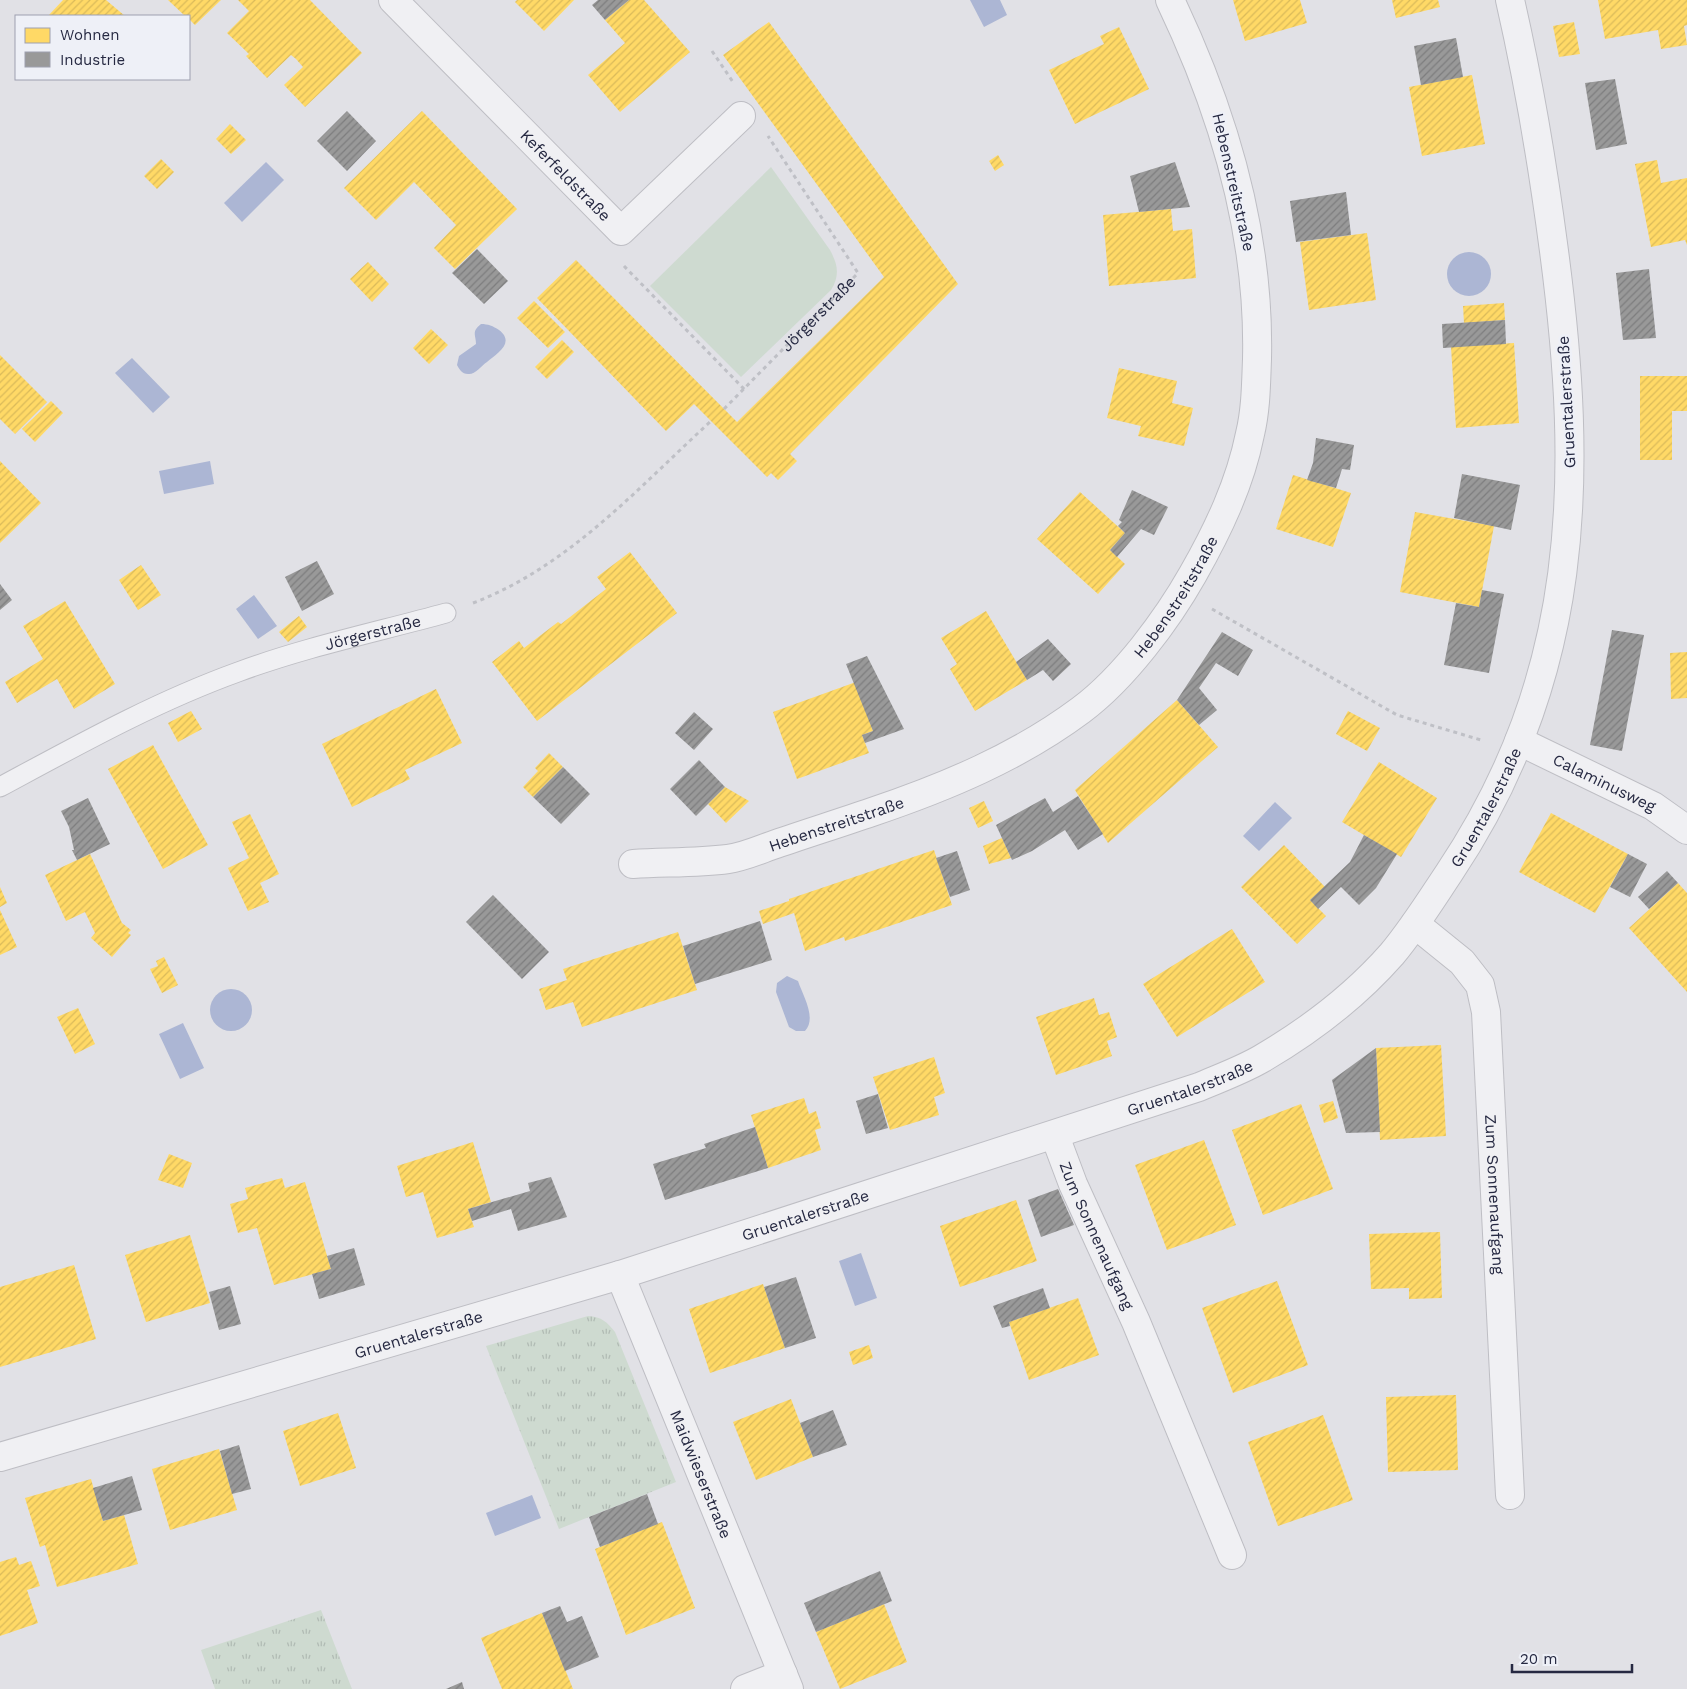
<svg xmlns="http://www.w3.org/2000/svg" width="1687" height="1689" font-family="'Work Sans',sans-serif">
	<defs>
		<pattern id="grass-tufts" width="24" height="20" patternUnits="userSpaceOnUse" patternTransform="scale(1.25)"><rect width="24" height="20" fill="#cedad0"/><path d="M3 7l-1-3M5 7V3M7 7l1-3M15 17l-1-3M17 17v-4M19 17l1-3" fill="none" stroke="#b1bbb4"/></pattern>
		<pattern id="homes-hatch" width="6" height="6" patternUnits="userSpaceOnUse" patternTransform="scale(1.25)"><rect width="6" height="6" fill="#ffd966"/><path d="M-1 1l2-2M0 6l6-6M5 7l2-2" fill="none" stroke="#daba5a"/></pattern>
		<pattern id="industry-hatch" width="6" height="6" patternUnits="userSpaceOnUse" patternTransform="scale(1.25)"><rect width="6" height="6" fill="#999"/><path d="M-1 1l2-2M0 6l6-6M5 7l2-2" fill="none" stroke="#7d7d7e"/></pattern>
	</defs>
	<rect width="100%" height="100%" fill="#e1e1e6"/>
	<g fill="url(#grass-tufts)">
		<path d="M588,1316c14,1 19,6 27,16l61,150 -117,47 -73,-183z"/>
		<path d="M321,1610l31,79h-137l-14,-39z"/>
	</g>
	<path fill="#cedad0" d="M771,167l59,83c8,15 10,25 1,40l-90,87 -91,-91z"/>
	<g fill="#acb6d4">
		<path d="M970,0h30l7,15 -23,12z"/>
		<path d="M266,162l18,18 -42,42 -18,-19z"/>
		<circle cx="1469" cy="274" r="22"/>
		<path d="M481,324c7,0 12,2 18,6 17,13 -3,24 -12,32 -6,4 -12,13 -19,12 -6,0 -9,-5 -11,-9l2,-9 17,-12c0,-9 -5,-12 5,-20z"/>
		<path d="M132,358l38,39 -17,16 -38,-40z"/>
		<path d="M210,461l4,23 -50,10 -5,-23z"/>
		<path d="M254,595l23,31 -19,13 -22,-30z"/>
		<path d="M1275,802l17,16 -33,33 -16,-15z"/>
		<path d="M787,976l11,5c5,15 19,37 7,50h-9l-7,-4 -13,-35 1,-9z"/>
		<circle cx="231" cy="1010" r="21"/>
		<path d="M183,1023l21,45 -24,11 -21,-45z"/>
		<path d="M861,1253l16,45 -22,8 -16,-45z"/>
		<path d="M532,1495l9,23 -46,18 -9,-23z"/>
	</g>
	<g fill="url(#homes-hatch)">
		<path d="M63,0h43l19,16h-77z"/>
		<path d="M168,0h53l-26,25 -6,-6v-3h-4z"/>
		<path d="M238,0h72l52,53 -57,54 -21,-22 19,-18 -7,-8 -5,-4 -24,23 -21,-22 3,-2 -22,-21 22,-22z"/>
		<path d="M517,0h57l-30,31 -29,-29z"/>
		<path d="M629,0h15l46,52 -70,60 -32,-37 37,-32 -20,-23z"/>
		<path d="M1233,0h67l7,23 -62,18z"/>
		<path d="M1392,0h46l2,7 -44,11z"/>
		<path d="M1598,0h89v25l-3,1 3,19 -26,4 -3,-19 -53,9z"/>
		<path d="M769,22l189,262 -168,170 7,7 -19,19 -7,-7 -4,4 -73,-73 -28,27 -129,-133 39,-38 161,162 147,-145 -161,-222z"/>
		<path d="M1574,22l6,32 -21,3 -6,-31z"/>
		<path d="M1119,27l30,62 -74,35 -26,-54 55,-26 -4,-8z"/>
		<path d="M1472,75l13,69 -63,12 -13,-69z"/>
		<path d="M422,111l95,98 -62,60 -21,-21 22,-23 -42,-43 -38,38 -32,-32z"/>
		<path d="M230,124l16,16 -15,14 -15,-15z"/>
		<path d="M998,155l6,10 -9,6 -6,-10z"/>
		<path d="M161,159l13,13 -17,17 -13,-13z"/>
		<path d="M1657,160l4,23 26,-5v67l-2,-5 -34,7 -16,-83z"/>
		<path d="M1171,209l2,22 19,-2 4,49 -87,8 -6,-71z"/>
		<path d="M1367,233l9,67 -67,10 -9,-68z"/>
		<path d="M368,262l21,22 -17,18 -22,-23z"/>
		<path d="M534,301l31,31 -17,16 -31,-30z"/>
		<path d="M1504,303l1,17 -41,3 -1,-17z"/>
		<path d="M431,329l17,16 -19,19 -16,-16z"/>
		<path d="M562,340l12,12 -27,27 -12,-12z"/>
		<path d="M1514,343l5,80 -63,5 -5,-81z"/>
		<path d="M0,355l47,47 -32,32 -15,-15z"/>
		<path d="M1119,368l58,13 -5,22 21,5 -9,38 -46,-10 3,-10 -34,-8z"/>
		<path d="M1640,376h47v35h-15v49h-32z"/>
		<path d="M51,401l12,12 -28,29 -13,-13z"/>
		<path d="M0,461l41,42 -41,40z"/>
		<path d="M1293,475l58,18 -18,54 -57,-18z"/>
		<path d="M1080,492l45,41 -15,17 15,14 -27,30 -61,-55z"/>
		<path d="M1415,512l79,14 -15,81 -79,-15z"/>
		<path d="M630,552l47,61 -140,108 -45,-59 27,-21 5,7 34,-26 3,2 45,-35 -9,-12z"/>
		<path d="M141,565l20,30 -23,15 -19,-30z"/>
		<path d="M65,601l50,83 -41,25 -17,-30 -40,24 -12,-21 38,-23 -20,-33z"/>
		<path d="M986,611l41,69 -52,31 -25,-42 7,-5 -16,-26z"/>
		<path d="M299,616l8,11 -19,15 -9,-10z"/>
		<path d="M1687,652v46l-16,1 -1,-46z"/>
		<path d="M856,682l17,49 -11,4 7,18 -72,26 -24,-67z"/>
		<path d="M436,689l26,54 -57,27 5,9 -58,28 -30,-63z"/>
		<path d="M1177,700l41,47 -110,96 -33,-53z"/>
		<path d="M191,711l11,18 -24,13 -10,-19z"/>
		<path d="M1348,711l32,17 -13,23 -31,-17z"/>
		<path d="M153,745l55,100 -45,24 -55,-100z"/>
		<path d="M549,753l14,14 -30,30 -10,-10 15,-16 -3,-3z"/>
		<path d="M1379,762l58,36 -36,59 -59,-35z"/>
		<path d="M725,787l24,14 -23,22 -18,-19z"/>
		<path d="M984,801l9,20 -15,7 -9,-20z"/>
		<path d="M1551,813l77,41 -33,59 -76,-41z"/>
		<path d="M250,814l29,60 -19,9 9,19 -21,9 -20,-43 21,-10 -17,-36z"/>
		<path d="M1002,838l9,20 -22,6 -6,-18z"/>
		<path d="M1284,845l41,42 -15,13 16,16 -29,28 -56,-57z"/>
		<path d="M934,850l18,55 -107,36 -1,-4 -39,14 -11,-38 -31,11 -4,-13 30,-10v-2z"/>
		<path d="M90,854l32,69 9,7 -3,3 3,2 -19,22 -21,-19 4,-5 -10,-21 -19,9 -21,-46z"/>
		<path d="M1678,883l9,10v99l-58,-64z"/>
		<path d="M0,887l7,16 -7,4z"/>
		<path d="M0,910l17,37 -17,8z"/>
		<path d="M1232,929l33,53 -88,55 -34,-53z"/>
		<path d="M678,932l19,58 -115,37 -9,-25 -27,8 -7,-21 28,-9 -4,-11z"/>
		<path d="M164,957l14,28 -16,8 -12,-24 8,-3 -2,-5z"/>
		<path d="M1094,998l5,17 10,-3 8,25 -10,4 5,15 -56,19 -20,-58z"/>
		<path d="M78,1008l17,36 -20,10 -18,-37z"/>
		<path d="M1441,1045l5,91 -66,4 -4,-92z"/>
		<path d="M934,1057l11,36 -11,4 5,18 -49,15 -17,-53z"/>
		<path d="M804,1098l5,16 7,-3 5,17 -6,2 6,20 -53,18 -17,-53z"/>
		<path d="M1333,1101l5,17 -14,5 -5,-18z"/>
		<path d="M1301,1104l32,85 -70,26 -31,-85z"/>
		<path d="M1204,1140l32,85 -69,25 -32,-85z"/>
		<path d="M473,1142l18,60 -23,7 6,18 -37,11 -14,-46 -17,5 -9,-31z"/>
		<path d="M169,1154l23,9 -9,25 -25,-8z"/>
		<path d="M282,1178l3,10 20,-6 26,87 -57,16 -17,-57 -19,5 -8,-29 18,-5 -3,-11z"/>
		<path d="M1016,1200l21,61 -77,26 -20,-61z"/>
		<path d="M1440,1232l2,66 -33,1v-11l-38,1 -2,-55z"/>
		<path d="M190,1235l20,68 -64,19 -21,-67z"/>
		<path d="M74,1265l22,74 -96,28v-80z"/>
		<path d="M1277,1281l31,84 -75,28 -31,-85z"/>
		<path d="M763,1284l22,64 -75,25 -21,-64z"/>
		<path d="M1078,1298l21,57 -70,25 -20,-58z"/>
		<path d="M869,1345l4,13 -20,7 -4,-13z"/>
		<path d="M1456,1395l2,75 -70,2 -2,-75z"/>
		<path d="M791,1399l22,58 -57,23 -23,-58z"/>
		<path d="M338,1413l18,55 -56,18 -17,-55z"/>
		<path d="M1323,1415l30,85 -75,26 -30,-84z"/>
		<path d="M219,1449l18,61 -67,20 -18,-61z"/>
		<path d="M91,1479l12,42 21,-6 14,49 -81,23 -12,-42 -5,2 -15,-49z"/>
		<path d="M662,1522l33,86 -69,27 -31,-86z"/>
		<path d="M16,1557l3,8 12,-4 9,25 -13,4 11,33 -38,13v-74z"/>
		<path d="M884,1604l23,58 -67,27 -24,-57z"/>
		<path d="M542,1613l31,76h-71l-21,-51z"/>
	</g>
	<g fill="url(#industry-hatch)">
		<path d="M598,0h31l-24,20 -13,-15z"/>
		<path d="M1456,38l7,39 -42,8 -7,-39z"/>
		<path d="M1615,79l12,65 -31,6 -11,-67z"/>
		<path d="M347,111l29,30 -29,30 -30,-30z"/>
		<path d="M1175,162l15,45 -51,5 -9,-36z"/>
		<path d="M1346,192l5,43 -55,7 -6,-41z"/>
		<path d="M477,249l31,32 -24,23 -32,-31z"/>
		<path d="M1649,269l7,69 -33,2 -7,-67z"/>
		<path d="M1505,320l1,24 -63,4 -1,-24z"/>
		<path d="M1316,438l38,7 -4,25 -8,-1 -6,19 -29,-8 6,-17z"/>
		<path d="M1462,474l58,11 -9,45 -57,-12z"/>
		<path d="M1132,490l36,17 -14,28 -13,-6 -24,28 -7,-7 15,-17 -7,-7 4,-4 -3,-2z"/>
		<path d="M317,561l17,33 -32,17 -17,-34z"/>
		<path d="M0,584l12,16 -12,10z"/>
		<path d="M1482,590l22,4 -15,79 -45,-8 12,-62 23,4z"/>
		<path d="M1612,630l32,5 -22,116 -32,-6z"/>
		<path d="M1222,632l31,18 -15,26 -22,-13 -17,25 18,22 -18,15 -22,-25z"/>
		<path d="M1048,639l23,25 -18,17 -10,-11 -16,10 -11,-18z"/>
		<path d="M867,656l37,73 -39,14 -3,-8 11,-4 -27,-67z"/>
		<path d="M694,712l19,17 -19,21 -19,-17z"/>
		<path d="M699,760l26,27 -29,29 -26,-27z"/>
		<path d="M563,767l27,27 -29,30 -28,-27z"/>
		<path d="M1078,796l25,38 -25,16 -13,-20 -33,21 -20,9 -16,-35 49,-27 8,14z"/>
		<path d="M88,798l22,46 -33,16 -5,-10h2l-5,-23 -8,-16z"/>
		<path d="M1364,835l33,19 -21,34 -17,17 -18,-18 -23,22 -8,-9 40,-38z"/>
		<path d="M957,851l13,39 -20,7 -14,-39z"/>
		<path d="M1628,854l19,10 -17,33 -20,-10z"/>
		<path d="M1667,871l11,12 -29,26 -11,-12z"/>
		<path d="M493,895l56,57 -27,27 -56,-57z"/>
		<path d="M760,921l12,39 -77,24 -12,-38z"/>
		<path d="M1376,1048l4,84 -34,1 -14,-53z"/>
		<path d="M878,1094l10,34 -22,6 -10,-33z"/>
		<path d="M755,1127l13,41 -103,32 -12,-36 53,-16 -2,-4z"/>
		<path d="M551,1177l16,40 -49,14 -7,-22 -39,12 -4,-12 62,-18 -2,-8z"/>
		<path d="M1058,1189l16,36 -33,12 -13,-37z"/>
		<path d="M354,1248l11,37 -46,14 -7,-25 19,-5 -4,-13z"/>
		<path d="M796,1277l20,61 -31,10 -21,-61z"/>
		<path d="M230,1286l11,38 -22,6 -10,-38z"/>
		<path d="M1043,1288l7,20 -41,14 1,4 -8,2 -9,-22z"/>
		<path d="M833,1410l14,35 -34,12 -13,-34z"/>
		<path d="M239,1445l12,44 -19,5 -12,-43z"/>
		<path d="M132,1476l10,34 -39,11 -10,-33z"/>
		<path d="M647,1494l11,30 -58,23 -11,-30z"/>
		<path d="M880,1571l12,30 -76,31 -12,-29z"/>
		<path d="M560,1606l7,16 15,-6 17,41 -34,14 -23,-58z"/>
		<path d="M462,1682l2,7h-18z"/>
	</g>
	<g fill="none" stroke-linecap="round" stroke-linejoin="round">
		<g stroke="#bebec4" stroke-width="21">
			<g id="lane">
				<path id="s2" d="M0,787c78,-42 155,-85 238,-115 67,-25 139,-40 208,-59"/>
			</g>
		</g>
		<g stroke="#bebec4" stroke-width="30">
			<g id="street">
				<path id="s3" d="M393,0l228,231 120,-115"/>
				<path id="s4" d="M1519,741l134,65 34,24"/>
				<path id="s5" d="M633,864c32,-2 64,-1 95,-5 16,-2 33,-10 48,-15 32,-11 64,-21 96,-32 74,-25 146,-55 209,-102 43,-32 86,-90 112,-136 25,-44 47,-90 57,-140 6,-25 6,-50 7,-75 3,-126 -33,-246 -87,-359"/>
				<path id="s6" d="M1415,924l47,38 18,23 6,27 24,483"/>
				<path id="s7" d="M1055,1136l18,48 63,138 96,233"/>
				<path id="s8" d="M620,1275l169,414"/>
				<path id="s9" d="M0,1457l620,-182 579,-188c21,-9 43,-17 62,-28 48,-28 94,-63 131,-105 21,-25 39,-54 57,-81 132,-197 135,-395 105,-622 -11,-84 -25,-168 -44,-251"/>
				<path d="M745,1689l38,-15"/>
			</g>
		</g>
		<g stroke="#bfc0c6" stroke-width="3" stroke-dasharray="4 4" stroke-linecap="butt">
			<path d="M712,51l21,31"/>
			<path d="M624,266l121,124"/>
			<path id="s1" d="M724,409l134,-136 -90,-137"/>
			<path d="M473,603c95,-36 164,-114 238,-182"/>
			<path d="M1212,609l185,106 84,25"/>
		</g>
		<use href="#lane" stroke="#f0f0f3" stroke-width="19"/>
		<use href="#street" stroke="#f0f0f3" stroke-width="28"/>
	</g>
	<g text-anchor="middle" stroke-width="5" stroke-linejoin="round" paint-order="stroke">
		<g font-size="16" fill="#262942" stroke="#eef0f7">
			<text dy="6" stroke="none"><textPath href="#s3" startOffset="246">Keferfeldstraße</textPath></text>
			<text transform="translate(1234 182) rotate(77)" y="6">Hebenstreitstraße</text>
			<text dy="6" stroke="none"><textPath href="#s1" startOffset="134">Jörgerstraße</textPath></text>
			<text transform="translate(1566 402) rotate(-93)" y="6">Gruentalerstraße</text>
			<text dy="6" stroke="none"><textPath href="#s5" startOffset="629">Hebenstreitstraße</textPath></text>
			<text dy="6" stroke="none"><textPath href="#s2" startOffset="405">Jörgerstraße</textPath></text>
			<text dy="6" stroke="none"><textPath href="#s4" startOffset="95">Calaminusweg</textPath></text>
			<text dy="6" stroke="none"><textPath href="#s9" startOffset="1666">Gruentalerstraße</textPath></text>
			<text dy="6" stroke="none"><textPath href="#s5" startOffset="209">Hebenstreitstraße</textPath></text>
			<text dy="6" stroke="none"><textPath href="#s9" startOffset="1246">Gruentalerstraße</textPath></text>
			<text dy="6" stroke="none"><textPath href="#s6" startOffset="300">Zum Sonnenaufgang</textPath></text>
			<text dy="6" stroke="none"><textPath href="#s9" startOffset="841">Gruentalerstraße</textPath></text>
			<text dy="6" stroke="none"><textPath href="#s7" startOffset="108">Zum Sonnenaufgang</textPath></text>
			<text dy="6" stroke="none"><textPath href="#s9" startOffset="436">Gruentalerstraße</textPath></text>
			<text dy="6" stroke="none"><textPath href="#s8" startOffset="215">Maidwieserstraße</textPath></text>
		</g>
	</g>
	<rect x="15" y="15" width="175" height="65" fill="#eef0f7" stroke="#9ea0af"/>
	<rect x="25" y="28" width="25" height="15" fill="#ffd966" stroke="#9ea0af"/>
	<text x="60" y="40" font-size="15" fill="#262942">Wohnen</text>
	<rect x="25" y="52" width="25" height="15" fill="#999999" stroke="#9ea0af"/>
	<text x="60" y="65" font-size="15" fill="#262942">Industrie</text>
	<path d="M1512 1664v8h120v-8" fill="none" stroke="#262942" stroke-width="2.5"/>
	<text x="1520" y="1664" font-size="15" fill="#262942" stroke="#eef0f7" stroke-width="4" paint-order="stroke">20 m</text>
</svg>
